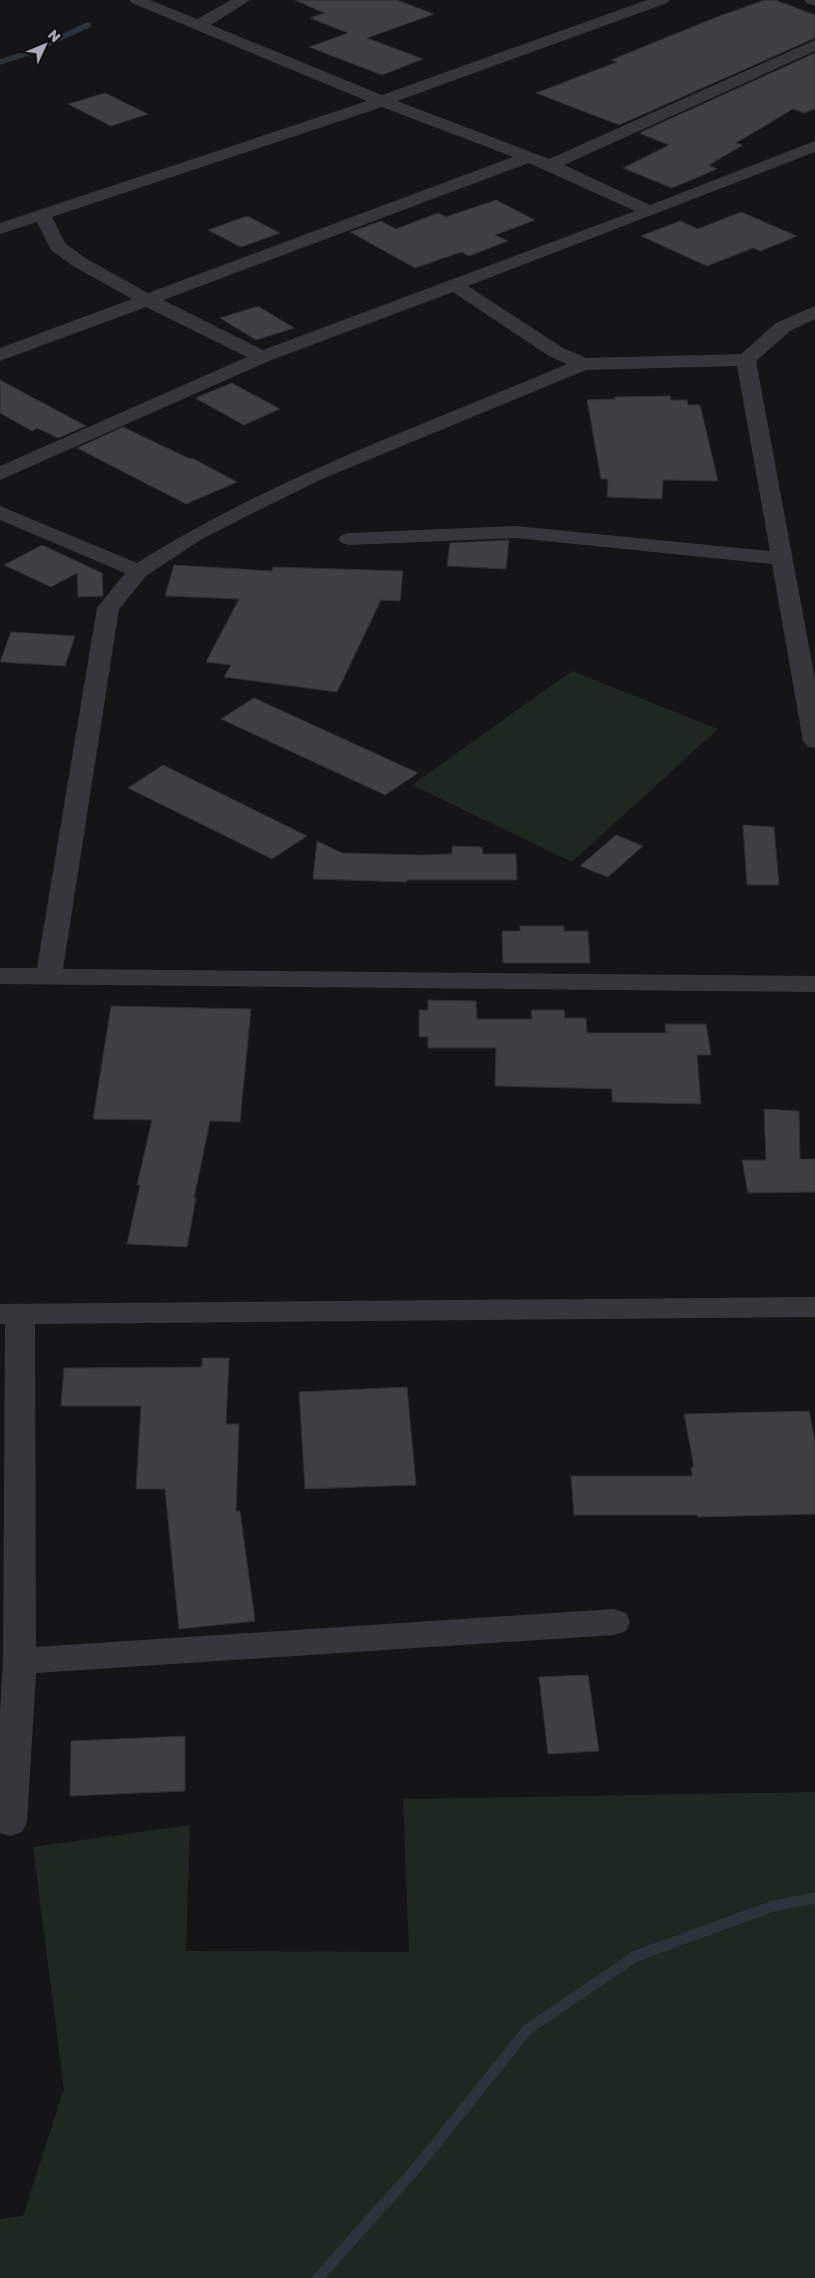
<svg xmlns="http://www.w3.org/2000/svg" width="815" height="2278" font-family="'Golos Text',sans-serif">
	<rect width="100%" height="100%" fill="#151517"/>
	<g fill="#1f2721">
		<path d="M572,671l146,58 -146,133 -160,-77z"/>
		<path d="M815,1792v486h-815v-59l23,-3 41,-127 -31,-242 157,-22 -4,126 223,1 -6,-153z"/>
	</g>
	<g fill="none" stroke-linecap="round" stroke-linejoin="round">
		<path stroke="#2c333a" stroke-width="5.5" d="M0,62l25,-8 63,-29"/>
		<path stroke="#2c333a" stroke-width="11" d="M318,2278l100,-112 110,-137 108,-73 137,-50 42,-8"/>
	</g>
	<g fill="#3f4044" stroke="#2f2f33">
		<path d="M295,0h102l37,14 -67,24 56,21 -41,16 -73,-28 39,-14 -38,-15 14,-5z"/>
		<path d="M765,0h10l40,15v23l-196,87 -83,-32 81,-31 -6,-2 111,-45z"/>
		<path d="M815,53v56l-11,4 -11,-4 -57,34 7,2 -34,20 8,4 -45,19 -49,-20 46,-23 -30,-12z"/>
		<path d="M105,93l43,21 -37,12 -43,-22z"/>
		<path d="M496,200l39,20 -40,15 13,6 -39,15 -8,-4 -46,16 -65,-36 31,-11 15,8 42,-16 8,4z"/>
		<path d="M741,212l56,24 -36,15 -8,-3 -46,18 -66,-30 39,-15 18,8z"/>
		<path d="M247,216l33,17 -39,14 -33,-17z"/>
		<path d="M258,306l36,22 -38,12 -36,-22z"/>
		<path d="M0,380l86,46 -28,12 -21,-10 -5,3 -32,-18z"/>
		<path d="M232,383l48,26 -36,16 -49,-27z"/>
		<path d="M670,396l1,4h16l1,5h12l18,76 -55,-1 -1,19 -55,-2 1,-18h-7l-14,-79 28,-1v-2z"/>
		<path d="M123,427l67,32 2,-1 45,24 -51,22 -109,-56z"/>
		<path d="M509,540l-3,29 -59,-3 3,-23z"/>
		<path d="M42,545l60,28 1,23 -25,1 -1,-24 -26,14 -47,-22z"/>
		<path d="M174,565l98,6 1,-4 130,4 -3,30 -19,-1 -44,92 -113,-15 7,-12 -25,-3 33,-63 -74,-3z"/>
		<path d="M11,632l64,4 -10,30 -65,-4z"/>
		<path d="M254,698l164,75 -33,22 -164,-76z"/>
		<path d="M163,765l144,71 -35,23 -144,-71z"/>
		<path d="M743,825l31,2 5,58h-32z"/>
		<path d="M616,835l27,11 -35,31 -28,-11z"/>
		<path d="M317,841l25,12 77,2 33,-1v-8l30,1 1,7h33l1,26h-110v2l-94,-3z"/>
		<path d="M520,926h44v5h24l2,32h-87l-1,-32h18z"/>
		<path d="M428,1000l48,1 1,18h55l-1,-9h33l1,8h21l1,15h79l-1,-9h41l5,31h-14l4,49 -89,-2v-13l-117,-3 1,-38h-68v-11h-9v-27h9z"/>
		<path d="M111,1006l140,3 -11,113 -30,-1 -16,77h2l-9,49 -60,-3 13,-59h-3l15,-65 -59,-1z"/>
		<path d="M764,1109l35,2 1,48h15v33l-67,1 -6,-33h24z"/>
		<path d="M202,1358h27l-3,66h13l-3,87h4l15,110 -76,8 -14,-140h-29l5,-83h-80l3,-38 138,-1z"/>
		<path d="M407,1387l9,98 -111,4 -6,-97z"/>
		<path d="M809,1411l6,30v73l-117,3 -1,-2h-123l-3,-39h121l-1,-9h3l-10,-53z"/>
		<path d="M588,1675l11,76 -51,3 -9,-77z"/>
		<path d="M185,1736v55l-115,5 1,-55z"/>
	</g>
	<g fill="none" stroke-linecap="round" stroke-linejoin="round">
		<g fill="#36373c" fill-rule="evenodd">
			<path d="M129,0h21l47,19 34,-19h19l-39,25 171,70 265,-95h23l-3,3 -270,98 152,58 266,-119v11l-251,114 86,40 165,-64v11l-347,134 95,62 23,10 155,-4 35,-31 39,-17v13l-25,12 -34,30 59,318v69l-8,-2 -4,-5 -31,-177 -256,-26 -167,7 -7,-2 -4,-4 4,-4 7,-2 167,-7 254,25 -33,-185 -151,4 -264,109 -73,36 -47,24 -56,37 -27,33 -56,360 752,7v16l-815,-8v-16h37l60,-360 28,-35 -125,-53v-14l137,57c135,-85 284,-137 430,-199l-18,-8 -96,-64 -184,69 -269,119v-14l247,-109 -101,-50 -146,54v-13l132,-49 -59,-33 -22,-16 -14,-28 -37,12v-11l367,-122 -235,-98zM382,107l131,50 -365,136 -63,-35 -20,-15 -13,-26zM529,163l106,48 -372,139 -100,-50z"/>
			<path d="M804,0h11v6l-8,-3z"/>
			<path d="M815,1297v20l-780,7 1,323 578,-38 12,4 4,9 -4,9 -12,4 -578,38 -9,149 -5,10 -12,4 -10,-3v-120l3,-52 2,-337h-5v-20z"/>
		</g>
	</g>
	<g transform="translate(45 45) rotate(46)" stroke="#101012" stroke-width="4" paint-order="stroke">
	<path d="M0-4L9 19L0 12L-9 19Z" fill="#a7abb7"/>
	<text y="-8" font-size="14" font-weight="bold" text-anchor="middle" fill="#a7abb7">N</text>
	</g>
</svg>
